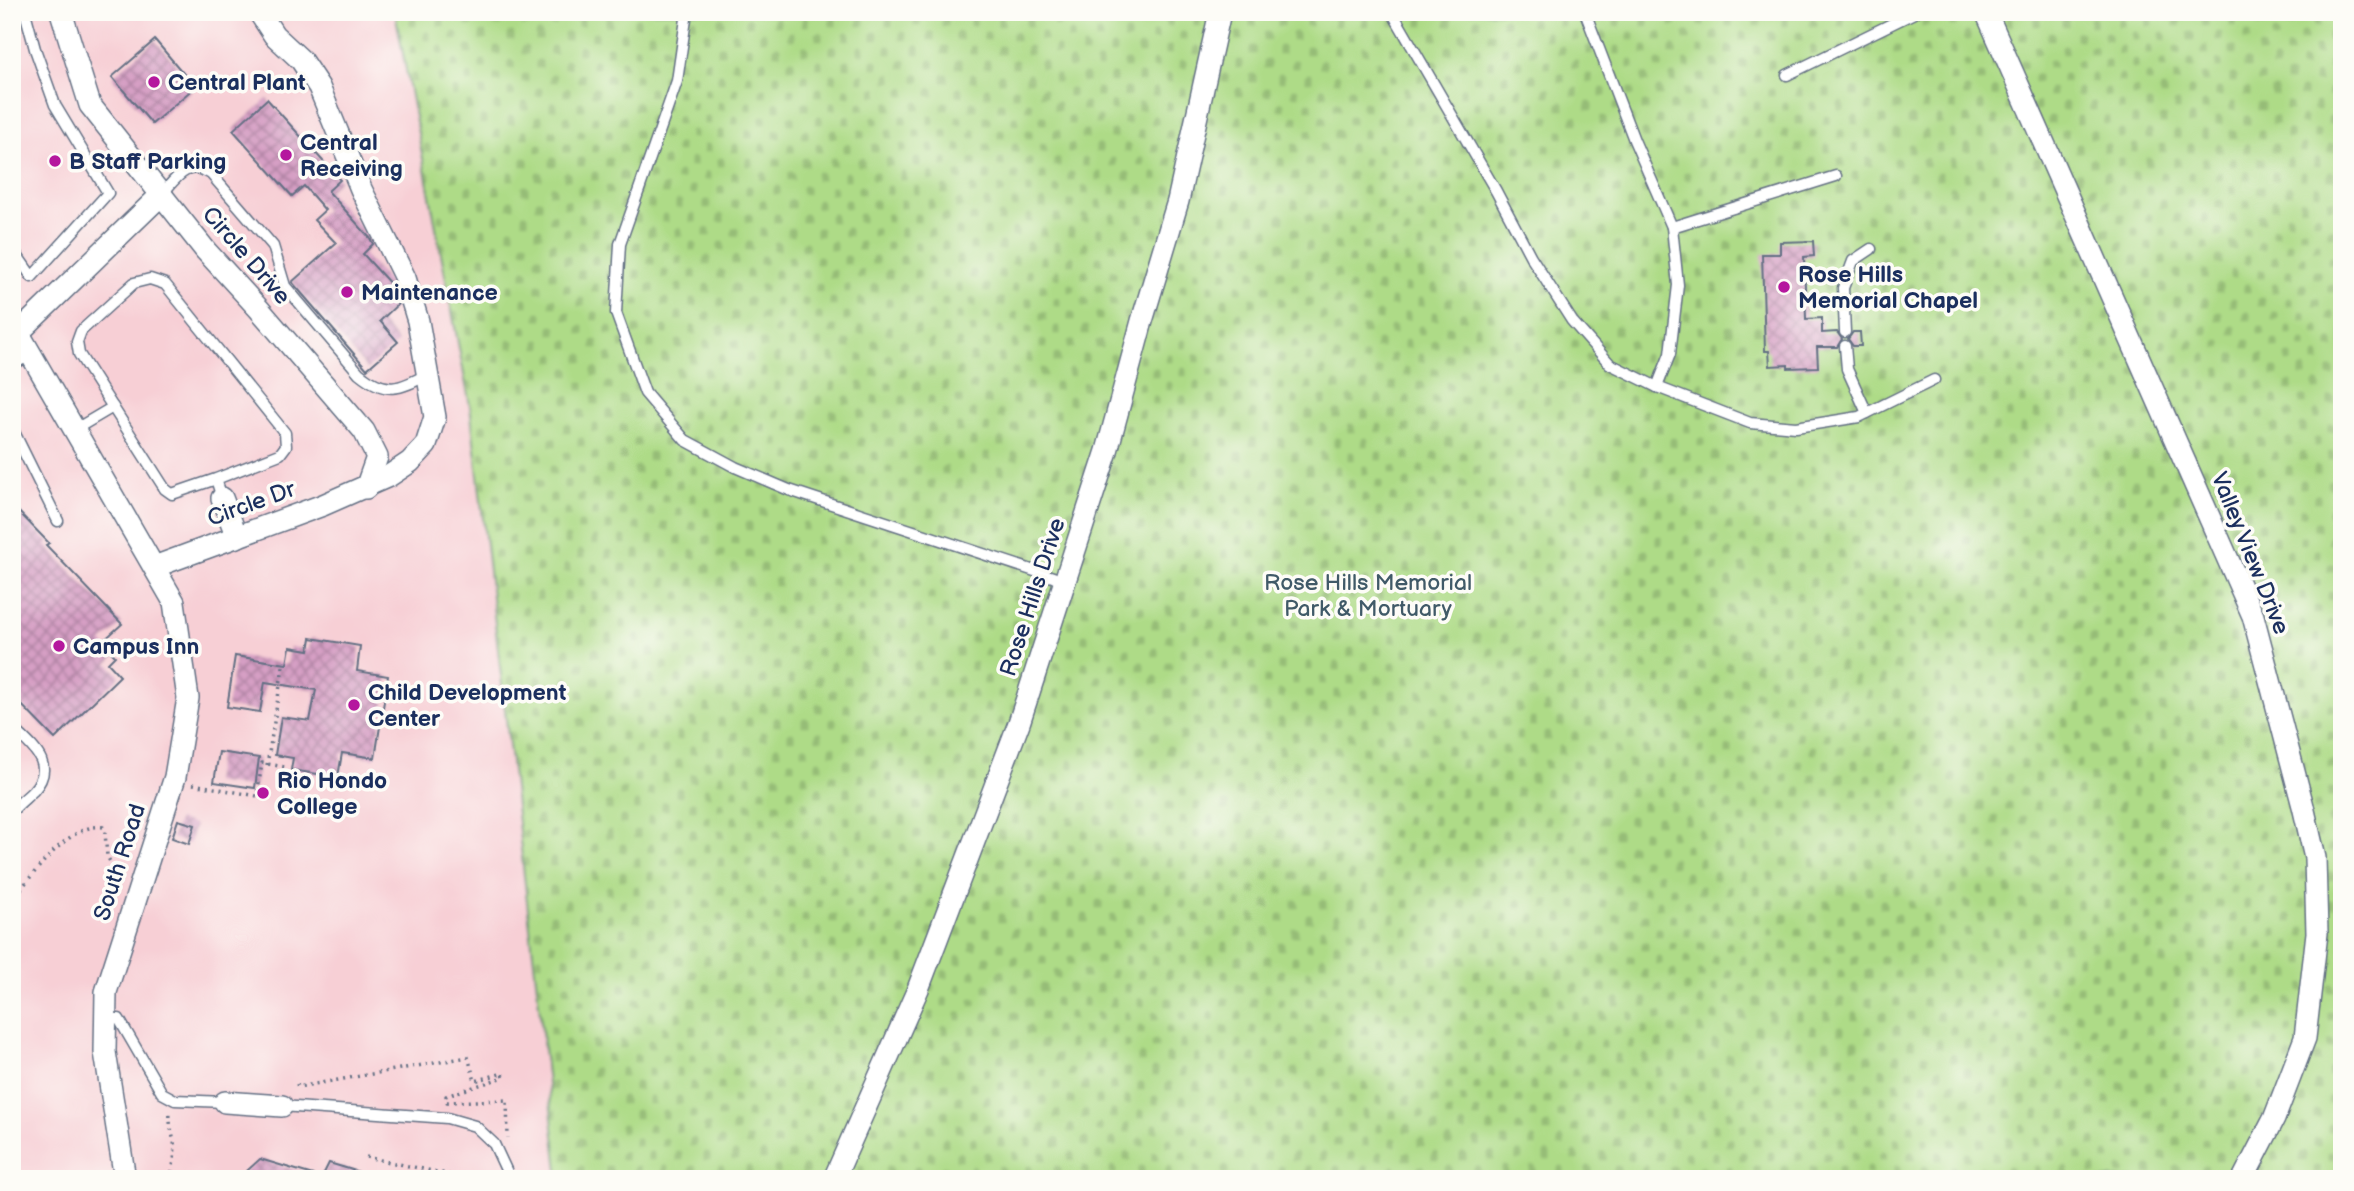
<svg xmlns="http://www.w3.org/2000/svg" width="2354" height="1191" font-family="'Balsamiq Sans',sans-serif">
	<defs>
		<pattern id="cemetery-stones" width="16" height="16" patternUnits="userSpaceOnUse" patternTransform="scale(1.75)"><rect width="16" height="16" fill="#aedb87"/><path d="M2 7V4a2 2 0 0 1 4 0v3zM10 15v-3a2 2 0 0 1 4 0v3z" fill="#95bc77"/></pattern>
		<pattern id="building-cross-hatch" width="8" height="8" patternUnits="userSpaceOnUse" patternTransform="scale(1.75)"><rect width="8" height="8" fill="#d69fc4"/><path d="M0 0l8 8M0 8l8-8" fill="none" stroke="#ad82a2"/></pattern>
	</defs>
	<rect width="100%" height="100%" fill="#fdfcf7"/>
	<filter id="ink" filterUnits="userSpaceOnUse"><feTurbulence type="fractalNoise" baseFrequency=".0143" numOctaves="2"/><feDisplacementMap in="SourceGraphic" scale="14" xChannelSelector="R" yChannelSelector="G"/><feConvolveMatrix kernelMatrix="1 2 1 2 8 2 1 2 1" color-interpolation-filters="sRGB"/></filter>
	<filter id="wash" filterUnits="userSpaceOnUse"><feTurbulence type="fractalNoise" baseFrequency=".00686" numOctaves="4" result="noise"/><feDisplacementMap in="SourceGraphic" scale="28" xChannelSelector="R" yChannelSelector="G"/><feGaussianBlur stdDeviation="1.57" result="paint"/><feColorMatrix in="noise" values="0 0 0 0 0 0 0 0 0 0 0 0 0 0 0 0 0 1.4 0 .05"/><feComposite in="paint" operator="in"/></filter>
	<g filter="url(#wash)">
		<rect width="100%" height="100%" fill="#ede8cc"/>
		<path fill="#f7cfd5" d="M12,12h383l75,394 89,773h-547z"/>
		<path fill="url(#cemetery-stones)" stroke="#648572" stroke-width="2" d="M395,12h1947v1167h-1783l-89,-773z"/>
		<g id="blocks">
			<g fill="url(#building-cross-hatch)">
				<path d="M155,40l40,47 -43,37 -40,-47z"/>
				<path d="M267,99l73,81 -12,11 42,47 3,6 -10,10 31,34 5,15 -19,18 18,21 -31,27 -75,-87 44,-39 -22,-23 11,-10 -21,-24 -12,10 -59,-66z"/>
				<path d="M1813,241l1,15 -10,1 2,62 16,-1v15l15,-1 5,7 -5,8h-20l1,20 -30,1v-3l-18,1 -1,-15h-4l-3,-97h18v-12z"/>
				<path d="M1853,332h7l1,14h-8l-5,-7z"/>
				<path d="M12,505l37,38 -3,2 76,79 -20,18 13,14 -7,7 12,13 -65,63 -43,-44z"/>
				<path d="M311,638l49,8 -3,25 31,5 -13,82 -33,-5 -4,24 -47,-7 2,-12 -18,-3 6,-38 29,4 6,-31 -51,-8 -5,30 -33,-5 8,-51 52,8 3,-17 19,3z"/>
				<path d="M219,752l40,6 -4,30 -41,-6z"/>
				<path d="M178,820l17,5 -6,19 -17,-6z"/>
				<path d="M260,1159l53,16v4h-75z"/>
				<path d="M329,1163l40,12 -1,4h-47z"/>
			</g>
		</g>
	</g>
	<g filter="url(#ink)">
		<use href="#blocks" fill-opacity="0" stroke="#647084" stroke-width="2"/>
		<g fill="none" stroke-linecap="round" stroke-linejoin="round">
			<g stroke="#647084" stroke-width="13">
				<g id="lane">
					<path d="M687,12l-10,69 -57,163 -4,69 29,80 40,47 50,27 54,23 264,87 12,6"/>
					<path d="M1392,12l104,179 35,66 41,64 38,43 47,23 93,36 46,4 63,-10 75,-37"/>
					<path d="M1585,12l49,128 38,87 6,58 -8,69 -13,33"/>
					<path d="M1787,75l129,-63"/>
					<path d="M162,194c15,-17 25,-35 49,-20l62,72 12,40 74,87c27,22 40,17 69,1"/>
					<path d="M1672,227l164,-51"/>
					<path d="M12,248l20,29 76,-84 -53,-88 -20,-56 -10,-37"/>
					<path d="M1845,332l-2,-44 10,-27 18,-12"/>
					<path d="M1845,346l2,23 20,44"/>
					<path d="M12,365l18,-10"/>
					<path d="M12,428l46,93"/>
					<path d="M74,430l39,-23"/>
					<path d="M216,479l64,-25 6,-8 -1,-13 -120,-149 -15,-5 -16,4 -53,48 -4,11 2,12 86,135 7,5 44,-15 6,19"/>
					<path d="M12,727c19,19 46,37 21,64 -7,7 -14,12 -21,20"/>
					<path d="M105,1019h14l43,74 13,7 50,2"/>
					<path d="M282,1106l165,12 28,8 19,18 13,28 1,7"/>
				</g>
			</g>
			<g stroke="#647084" stroke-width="24">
				<g id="street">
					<path d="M61,12l29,93 116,146 53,58 105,122 13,26 -11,31"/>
					<path d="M1986,12l267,604 50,190 12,52 2,75 -12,105 -31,81 -31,60"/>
					<path d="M12,326l10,13 152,263 14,96 -13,79 -69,215 -1,60 20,127"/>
					<path d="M12,339l150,-145"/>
					<path d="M222,498l15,39"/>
					<path d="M154,567l169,-62 66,-29 21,-14 16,-17 9,-28 -17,-96 -13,-43 -44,-89 -42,-102 -18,-27 -27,-25 -15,-23"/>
					<path d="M225,1102l57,4"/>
					<path d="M834,1179l84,-190 101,-266 88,-272 35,-130 36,-120 42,-189"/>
				</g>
			</g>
			<g stroke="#647084" stroke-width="3.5" stroke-dasharray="2 5" stroke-linecap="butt">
				<path d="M267,765l17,-104"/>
				<path d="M193,784l64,12 5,-33 23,4"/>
				<path d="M12,900c20,-24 57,-78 91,-73l2,6 2,23 14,26"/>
				<path d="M297,1084l1,3 170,-30 7,24 28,-8 1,4 -58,19 1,6 60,-2 1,38"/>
				<path d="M366,1157l90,19v3"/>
				<path d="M170,1179c3,-12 6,-24 4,-37 -2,-10 -5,-19 -4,-30"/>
			</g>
			<use href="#lane" stroke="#fff" stroke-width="10"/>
			<use href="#street" stroke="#fff" stroke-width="21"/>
		</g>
	</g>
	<g fill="#b5179e" stroke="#fdfcf7" stroke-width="2.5">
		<circle cx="154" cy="82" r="7"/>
		<circle cx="286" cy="155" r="7"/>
		<circle cx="55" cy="161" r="7"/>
		<circle cx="1784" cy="287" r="7"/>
		<circle cx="347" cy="292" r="7"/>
		<circle cx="59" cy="646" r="7"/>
		<circle cx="354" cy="705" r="7"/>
		<circle cx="263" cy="793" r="7"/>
	</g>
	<g text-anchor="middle" stroke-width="7" stroke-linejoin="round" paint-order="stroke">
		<g font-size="23" font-weight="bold" fill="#1b2f5e" stroke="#fdfcf7" text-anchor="start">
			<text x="168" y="90">Central Plant</text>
			<text x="300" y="150">Central<tspan x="300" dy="26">Receiving</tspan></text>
			<text x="69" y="169">B Staff Parking</text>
			<text x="1798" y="282">Rose Hills<tspan x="1798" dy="26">Memorial Chapel</tspan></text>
			<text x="361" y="300">Maintenance</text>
			<text x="73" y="654">Campus Inn</text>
			<text x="368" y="700">Child Development<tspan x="368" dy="26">Center</tspan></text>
			<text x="277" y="788">Rio Hondo<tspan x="277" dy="26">College</tspan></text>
		</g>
		<g font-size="23" fill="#1b2f5e" stroke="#fdfcf7">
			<text transform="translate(247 255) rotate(49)" y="8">Circle Drive</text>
			<text transform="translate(251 503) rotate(-20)" y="8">Circle Dr</text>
			<text transform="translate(2251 553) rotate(68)" y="8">Valley View Drive</text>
			<text transform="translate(1032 597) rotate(-72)" y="8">Rose Hills Drive</text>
			<text transform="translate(119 862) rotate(-72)" y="8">South Road</text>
		</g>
		<g font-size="23" fill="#405a68" stroke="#fdfcf7">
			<text x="1368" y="590">Rose Hills Memorial<tspan x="1368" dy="26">Park &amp; Mortuary</tspan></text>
		</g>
	</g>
	<rect width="2354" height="1191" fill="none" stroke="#fdfcf7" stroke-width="42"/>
</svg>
